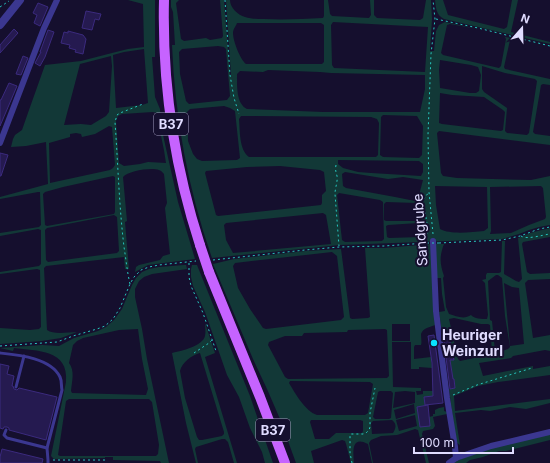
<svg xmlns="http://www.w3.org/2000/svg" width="550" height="463" font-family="Inter,sans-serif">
	<rect width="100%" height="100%" fill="#150f2e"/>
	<g fill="#123837" fill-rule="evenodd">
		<path d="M128,0h27v57h-3l3,40 5,12 1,17 17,76 17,57 -47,6 -13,7 1,-5 3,-2 21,-5 3,-4 7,-2 -5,-46 2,-5 -3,-29c-2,-2 -2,-3 -5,-4 -8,-3 -31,1 -36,7l4,44 -2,1 4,47h-4l-1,-12 -78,9 -2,2 3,62c7,5 21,2 30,2l-16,6 -19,3 -42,3v-16l30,2 9,-1 2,-2 -1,-57 -3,-1 -37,5v-2l39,-6 2,-2v-34l-3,-1 -38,7v-3l39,-6 2,-2 -1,-33h-2l-38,7v-2l48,-13 -2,-42 -20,4 -15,1 2,-8 2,-4 7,-5 7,-20 16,-45 36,-4 31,-8 16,-4 16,-2 -1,-43zM144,49l4,54 -6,2 -26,3 -3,-53 11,-3zM111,56l1,10 -3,46 -3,4 -15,9 -10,-1 -17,1 16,-61zM153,112l4,1c2,17 7,33 9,50l-18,-1 -8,2 -16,2 -5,-3 -3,-42 2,-5 4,-2zM109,126l3,1 3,38 -2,3 -3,2 -60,13 -1,-40 21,-6v-3l6,-1 5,1 1,3 13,-3zM113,176l2,1v35l-1,2 -67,12 -2,-1 -2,-31 2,-2 18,-5zM114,215l3,2 2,34 -2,2 -69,9 -2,-2 -1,-30 2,-2z"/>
		<path d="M171,0h8l-3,3 5,36 3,2 22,-3 4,2 12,-2 1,-2 -3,-36h4l6,75h1l-5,-75h4c0,8 8,15 15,17 6,2 13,2 19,2 19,1 39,0 59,-1l1,-2v-16h4l2,14 2,2 37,2 2,-3 -1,-15h4v15l3,3 43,2 3,-2 3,-18h5l1,19 -2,32h4l2,-20 3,-6 6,-3 33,7 -28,-5 -3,1 -6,28 2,2 56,13 2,-2 5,-27 -1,-2 7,1 -2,2 -6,27 1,2 45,10v6l-7,-1 -2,1 -8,47 2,2 15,2v9l-111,-14 -2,2 4,40 2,3 14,2 74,2 19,-4v49l-11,2 -10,3 -10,4 -17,5 -162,6 -128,13c-24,-69 -37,-140 -40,-213h3l-2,-33 -2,-5zM333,22l95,5 -3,45 -91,-4 -2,-3 -1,-40zM237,23h84l3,2v37l-2,2h-76c-6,-5 -13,-23 -13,-31 0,-4 3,-7 4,-10zM218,46l6,1 2,2 4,47 -3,4 -38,4 -3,-3 -6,-27 -1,-22 3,-3zM440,60l31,5 7,2 3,8 -2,16 -3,2h-6l-30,-5 -1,-18zM482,66l23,7 30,6 2,2 -8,52 -2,2 -20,-2 -2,-2 2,-23 -23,-16 -2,-3zM268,70l52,2 11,1 94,2v14l-5,23h-97l-76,-3c-11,-5 -10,-24 -10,-35l3,-3 23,1zM440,93l12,2 32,2 19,13 2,2 -2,18 -2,1 -59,-7 -3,-1zM224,106l6,2 5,3 5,47 -3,2 -35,1 -5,-2 -4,-5 -5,-13 -1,-29 3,-3zM383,115l34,1 6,10 -1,29 -3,3 -36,-1 -3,-2 1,-38zM241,116l130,1 6,2 2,4 -1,32 -2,2h-127c-10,-7 -9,-27 -10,-38zM338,160l81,1 4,3v8l-2,4 -50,-3 -13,-1 -15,-4 -5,-4zM280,166l40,4 4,2 2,19 -4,4v8l-1,2 -103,11 -2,-1 -11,-42 1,-2 41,-4zM345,172l43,7 15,-2 20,3 -5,19 -3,2 -20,-4 -49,-9 -3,-2 -1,-12zM435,186l52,1 1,41 -4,3c-12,1 -33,4 -44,-2l-4,-24zM541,186l2,2 3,29 -1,2 -16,6 -18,8 -21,1 1,-3 -1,-44zM339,193l41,7 3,2 1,37 -2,2 -37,1 -3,-2 -5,-45zM386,202l31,1c5,3 6,11 5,16l-3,2h-33l-2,-1v-16zM323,213l3,2 5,29 -98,9 -7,-13 -2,-15 2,-2zM418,223l4,2 3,4 -1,4 -3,4 -32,1 -2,-1 -1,-11 2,-1z"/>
		<path d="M435,0h8l5,15 56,14 3,-2 5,-27h6l-7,32 39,10v2l-106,-25c-8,-4 -8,-11 -9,-19z"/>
		<path d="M550,228v9l-27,5 -1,2 5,28 3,2 20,-1v6l-22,1 -3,3 8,55 17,-3v16l-5,-1 -32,6 -2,2 -32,5 4,13 50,-10v3l17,-3v9l-52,7 -20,4 -24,10 1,15 95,-12v4l-24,6 -16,-2 -20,4 -9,-1 -26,3 5,32 -4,-3 -7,-53 6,-1 -1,-9h-2l-2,-19 4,-1 -5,-27h-7l-3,-20 6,-1 -3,-17 -1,-16h-4l-2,-34h9c-5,13 -4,20 0,32l-1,2 3,29 3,7c7,2 15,6 22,1 3,4 11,4 16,4l1,-4 -3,-32 -3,-3 4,-1v-4l1,-2h12l2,-1 1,-31h3l-1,33 12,7 3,1 3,-3 -4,-41 12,-5zM496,275h2l4,3 3,38 5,31 -2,2 -9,3 -4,-1 -3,-30 -2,-1 -2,-39zM504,283l8,4 7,1 5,56 -14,2zM454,318l27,6h7l2,1 2,26 -3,4 -29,6 -2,-2 -9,-40z"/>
		<path d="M432,244l3,81c-5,2 -12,3 -14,9 0,4 1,8 0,11h-6l-1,2v12l17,-2 1,11 -13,-1v2h-8v-27h-19l1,45 28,1v3h-5l1,4 6,-1v-3h10l1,5 -10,3 1,5 3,-1 1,2 -11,2 2,19 10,-1 -1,-8 4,-1v-2h2v-4l4,-2 5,-1v4l3,1v2l-14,3 2,9 -2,3 -10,2 -1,3 7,29h-3l-8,-33 -3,-1 -18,6 -16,1 -10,4 -2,3 4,20h-1l-4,-19c-17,-9 -15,8 -14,19h-3l-5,-19 -1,-3 -3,-1 -31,11 3,12h-18l-16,-44 -13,-30 -14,-30 -40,-95 21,-5 71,-8 36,-2 9,69 2,1 16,-1 2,-1 -5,-69h19zM332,252l5,4 7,61 -3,3 -75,9 -3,-1 -13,-19 -12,-21 -5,-22 2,-3zM392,324h18v17h-18zM385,329l2,1 2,46 -2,2 -99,1 -3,-2 -17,-32 1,-3 16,-6h17l2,-3 43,-1 1,-2zM290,381l80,1 3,2 -5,29 -3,2h-48c-12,-4 -22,-22 -28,-32zM380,391h11l2,2 -2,25 -2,1h-14l-2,-2 5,-25zM405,391l10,1v11l-22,5 2,-16zM414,404l1,9 -19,6 -2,-9zM415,415l2,11 -18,5 -3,-11zM311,420h49l3,1v10l-1,2h-26l-7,6h-14l-5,-17zM392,420c5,4 4,8 1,13l-21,1 -1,-11 2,-2z"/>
		<path d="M184,265h2l1,4 -35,5 -8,3 -5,4 -4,8v8l7,32 5,30 22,104h-8l-1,-2 -47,-1v-3h-8v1l-51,1 -3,-3 15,-74c3,-33 -29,-31 -52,-34l-1,3 -13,-3 42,-3 17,1 15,-8 24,-7 8,-4 8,-7 8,-11 10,-24 4,-7 6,-6 7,-3 10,-2zM138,329l4,30 6,30 -2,6 -74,-2 -1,-2c1,-10 4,-20 -2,-28l4,-18 4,-4 6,-3 36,-8zM69,399h80l3,3 7,43 -1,9 -2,2h-96l-2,-1 8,-54z"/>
		<path d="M192,265h5l53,131 23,67h-8l-3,-11 -12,-24 -11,-31 -12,-22 -22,-63 -12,-26 -2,-9v-8z"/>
		<path d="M205,323l10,30 -10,4 32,106h-3l-6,-21 -3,-3h-3l-26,8 -1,2 3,14h-2l-10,-40 -14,-70c9,-2 31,-7 33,-17 1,-4 0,-9 0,-13zM200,353l24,79v2l-2,2 -20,4h-3l-2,-3 -12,-39 -5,-27c2,-9 12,-16 20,-18z"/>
		<path d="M550,434v6l-44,11h-7l-16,6 -13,3 -4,3h-13c29,-16 65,-21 97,-29z"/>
	</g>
	<g fill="#251a50" stroke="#3b2a7e">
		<path d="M38,3l10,4 -8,19 -6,-3 3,-8 -4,-2z"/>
		<path d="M86,11l15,3 -2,6 -4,-1 -3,11 -10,-2z"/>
		<path d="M14,29l4,4 -18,20v-8z"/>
		<path d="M48,30l6,2 -9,25 -5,9 -5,-3 6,-11h-1z"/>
		<path d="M68,31l15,4 3,4 -3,15 -8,-2 1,-2 -7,-2 1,-3 -9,-2 3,-11 4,1z"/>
		<path d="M23,56l5,2 -7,17 -5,-1z"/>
		<path d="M9,83l8,3 -17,40v-26h1z"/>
		<path d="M0,153l8,2 -7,21h-1z"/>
		<path d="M448,333l6,27h-4l3,19h1l1,9 -5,1 -7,-55z"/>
		<path d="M434,335l9,68 -18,2 -1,-8 9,-1 -1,-33 -4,-27z"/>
		<path d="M0,364l9,2 -2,8 7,2 -2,10h1l1,3 3,1 2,-2 38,9 -11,43 -37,-10v-2l-2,-1h-3l-1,2 -3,-1z"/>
		<path d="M428,405l2,21 -10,1 -3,-20z"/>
		<path d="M2,449l41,10 -1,4h-42v-6z"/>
	</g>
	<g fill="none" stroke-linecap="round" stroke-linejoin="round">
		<g stroke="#26c9c0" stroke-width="1" stroke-dasharray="2 3" stroke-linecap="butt">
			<path d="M225,0l5,75 4,23 5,16"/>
			<path d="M0,7l9,-6"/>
			<path d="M436,19l42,9 72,18"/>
			<path d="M336,165c-1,5 0,7 1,11 1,5 -2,12 -2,18l4,52"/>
			<path d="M433,234l-4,-42 -1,-57 3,-81 4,-35 -2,-19"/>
			<path d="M521,236c6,4 21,-1 29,-2"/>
			<path d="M423,243c9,-12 1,-29 0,-43l6,-8"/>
			<path d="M439,243l63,-3 18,-4 19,-7 11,-2"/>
			<path d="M213,260l92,-10 34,-3 45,-1 43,-3"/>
			<path d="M189,263v14l2,9 12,27 13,38"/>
			<path d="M130,284c-3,-13 -4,-25 -6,-37 -5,-42 -6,-83 -9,-125l2,-7 3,-2 23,-9"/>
			<path d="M0,346l57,-4 16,-6 24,-7 8,-3 8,-7 7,-11 10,-24 4,-7 7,-7 8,-3 10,-2 37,-4"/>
			<path d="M194,353l15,-10 3,-3"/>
			<path d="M453,395l24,-10 55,-17"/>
			<path d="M53,460h52"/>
			<path d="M352,463l-2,-10v-18l1,-1h12l3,-1 3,-3 1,-3v-14l5,-25"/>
		</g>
		<g stroke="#3b3790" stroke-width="3">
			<path d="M0,353c19,2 51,5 60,24 2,4 1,9 2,13l-15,58 1,12v3"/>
			<path d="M16,387l8,-31"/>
			<path d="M6,430l-2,5 3,3 40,10"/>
		</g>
		<g stroke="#3b3790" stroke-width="6">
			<path d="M0,143l44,-115 13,-28"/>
			<path d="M433,241l3,70 11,87 8,49 1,11"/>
			<path d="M449,463l7,-5 35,-12 59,-14"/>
		</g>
		<path stroke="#3b3790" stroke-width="8" d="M0,25l20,-25"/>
		<g stroke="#c663ff" stroke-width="10">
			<path d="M164,0c-2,84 10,165 36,245"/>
			<path d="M209,272l51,125 25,66"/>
		</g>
		<path stroke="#26c9c0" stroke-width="1" stroke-dasharray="2 3" stroke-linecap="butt" d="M427,243h12"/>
		<path stroke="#c663ff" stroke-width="10" d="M200,245l9,27"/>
	</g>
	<circle fill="#08e4ff" stroke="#150f2e" stroke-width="1.5" cx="434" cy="343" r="4"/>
	<g text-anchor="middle" stroke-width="4" stroke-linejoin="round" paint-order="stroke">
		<g fill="#150f2e" stroke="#a39ec0" stroke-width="1">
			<rect x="154" y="113" width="34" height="22" rx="3"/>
			<rect x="256" y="419" width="34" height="22" rx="3"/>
		</g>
		<g font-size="13" font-weight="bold" fill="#e0dcff">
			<text x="171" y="129">B37</text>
			<text x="273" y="435">B37</text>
		</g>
		<g font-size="14" fill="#e0dcff" stroke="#150f2e">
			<text transform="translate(420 230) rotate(-94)" y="5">Sandgrube</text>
		</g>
		<g font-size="14" font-weight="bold" fill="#e0dcff" stroke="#150f2e" text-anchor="start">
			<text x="442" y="340">Heuriger<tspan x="442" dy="16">Weinzurl</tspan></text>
		</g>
	</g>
	<g transform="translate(522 28) rotate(20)" stroke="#150f2e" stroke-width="3" paint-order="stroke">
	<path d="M0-3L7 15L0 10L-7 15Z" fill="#e0dcff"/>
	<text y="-6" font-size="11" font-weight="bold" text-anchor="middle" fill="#e0dcff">N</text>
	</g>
	<path d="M414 447v6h99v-6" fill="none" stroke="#e0dcff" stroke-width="2"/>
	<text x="420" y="447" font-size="12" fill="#e0dcff" stroke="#150f2e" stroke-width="3" paint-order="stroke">100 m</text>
</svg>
